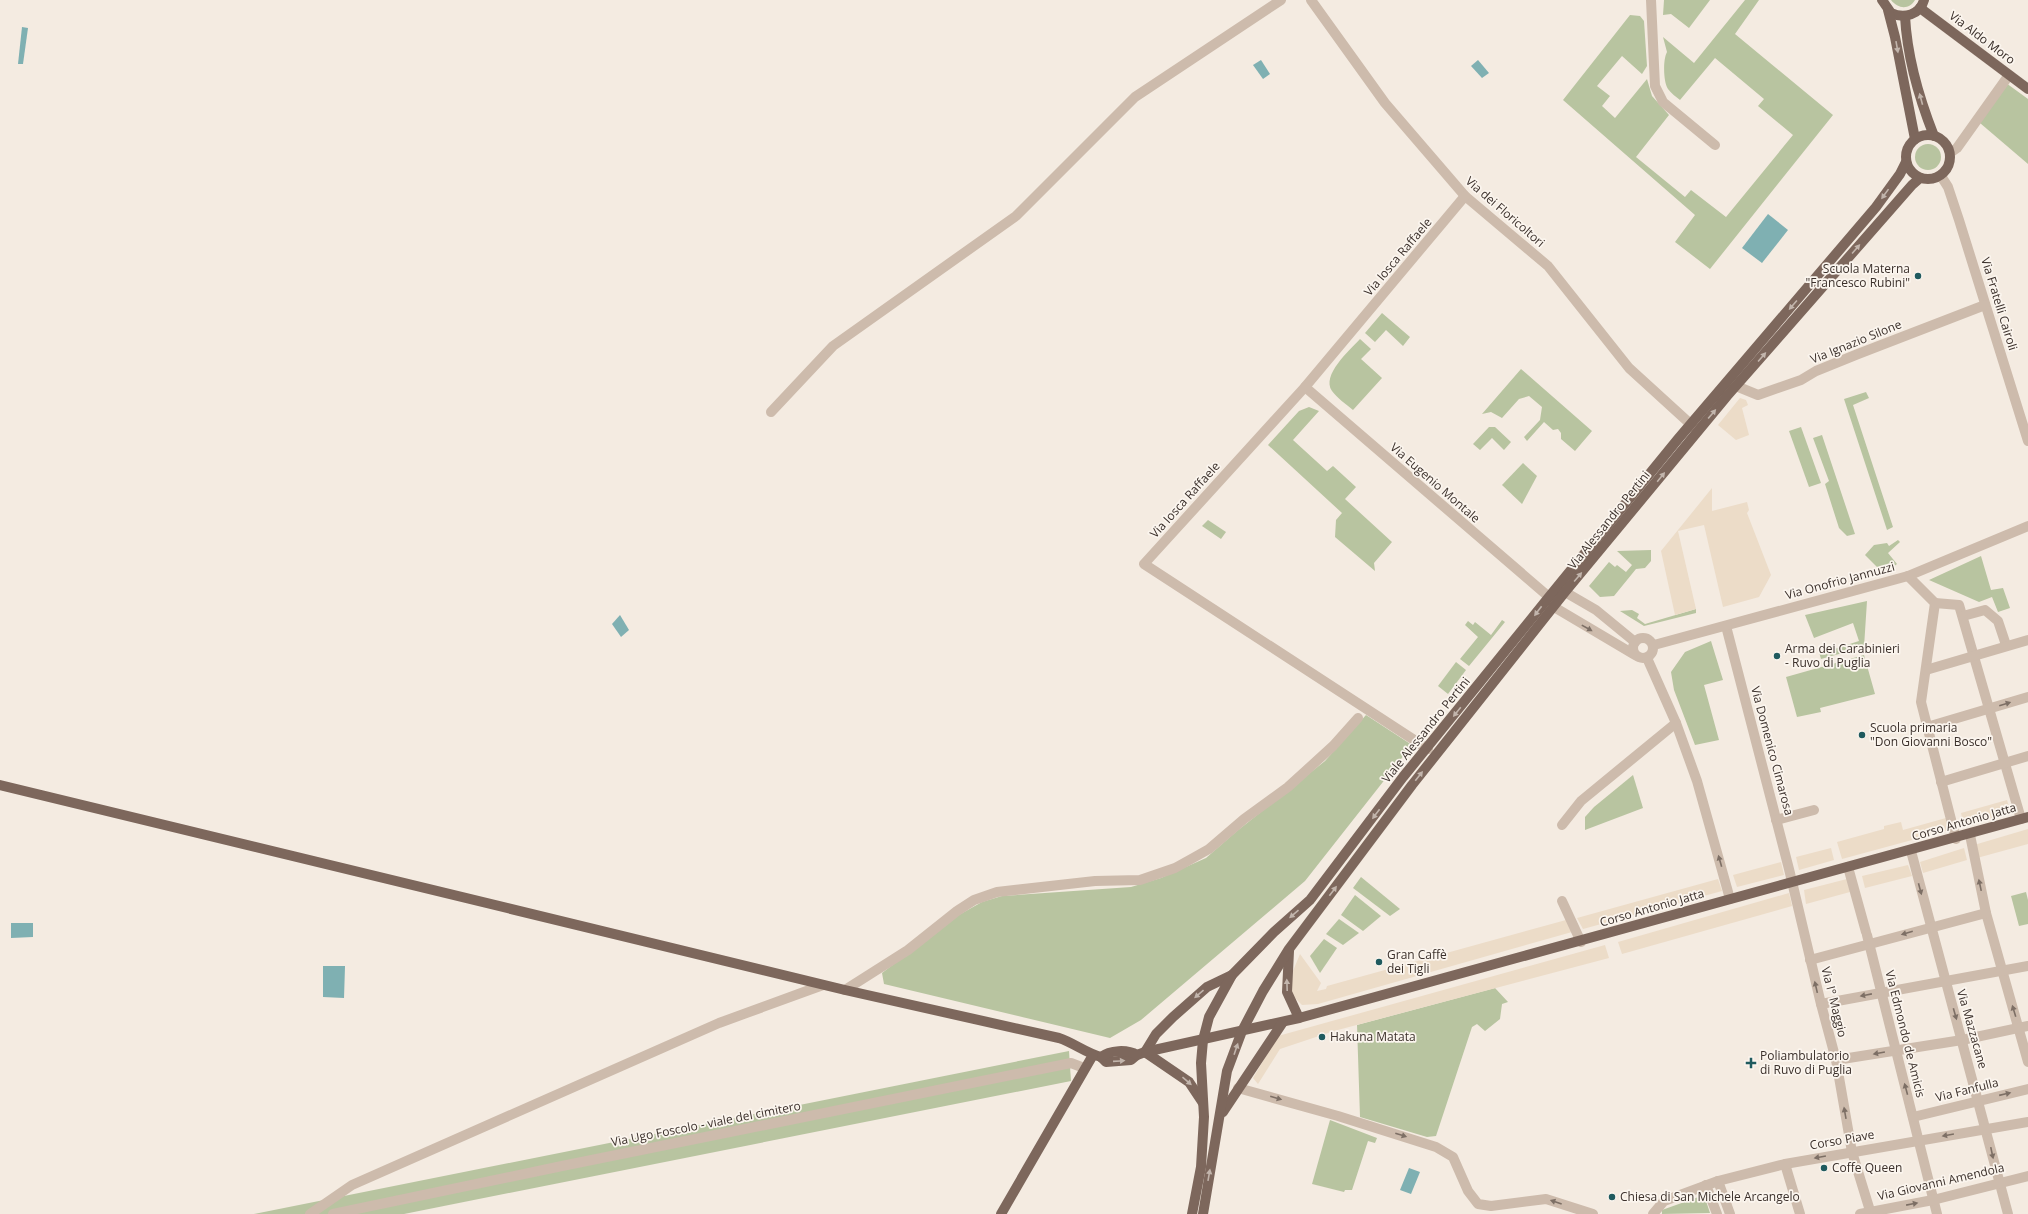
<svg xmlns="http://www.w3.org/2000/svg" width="2028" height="1214" font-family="'Open Sans',sans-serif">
	<rect width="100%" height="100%" fill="#f4ebe1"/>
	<g fill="#b8c4a0">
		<path d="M1664,0h46l-21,28 -18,-14 -8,1z"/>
		<path d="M1745,0h14l-24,34 98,81 -123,154 -35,-27 20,-27 -132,-115 67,-85 10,1 4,5 3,45 -5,8 -20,-18 -25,30 13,10 -8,10 13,12 32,-39 5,17 17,19 -33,42 49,40 6,-7 35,27 67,-82 -35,-29 6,-7 -49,-41 -35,42c-4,-3 -9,-7 -12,-11 -5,-8 -5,-30 -1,-37l-4,-15 31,26z"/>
		<path d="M1891,0h24c-6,10 -17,9 -24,0z"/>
		<path d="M2006,83l22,16v65l-48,-41z"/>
		<circle cx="1928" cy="157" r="13"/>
		<path d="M1382,313l28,24 -7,9 -17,-16 -11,12 -10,-9z"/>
		<path d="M1360,339l11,10 -10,10 21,19 -29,32c-7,-6 -16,-12 -21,-19 -11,-16 18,-41 28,-52z"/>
		<path d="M1521,369l71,62 -17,20 -14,-12v-6l-3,-4 -5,1 -9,-8 -17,19 -3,-4 16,-17 2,-13 -13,-11 -10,3 -17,19 -11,-6 -9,2z"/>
		<path d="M1866,392l3,6 -16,7 40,122 -6,3 -43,-131z"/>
		<path d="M1309,407l10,4 -26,29 34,31 6,-5 23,21 -11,12 47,43 -18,21 1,8 -40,-34 1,-17 6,-7 -74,-68 31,-34z"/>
		<path d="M1489,427h6l16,15 -7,8 -12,-12 -12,12 -7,-6z"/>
		<path d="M1801,427l20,56 -12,4 -20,-56z"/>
		<path d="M1822,435l33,99 -8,2 -8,-8 -14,-44 4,-3 -16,-43z"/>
		<path d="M1523,463l14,13 -15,28 -20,-19z"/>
		<path d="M1208,520l18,12 -5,7 -19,-13z"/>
		<path d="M1898,540l2,2 -12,11 9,11 -13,10 -19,-19 9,-10 13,-2 2,3z"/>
		<path d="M1651,550v11l-6,7 -9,1 -22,27 -14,1 -11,-11 20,-24 6,5 2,-2 9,7 6,-7 -15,-14z"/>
		<path d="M1981,556l10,34 12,-2 7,20 -12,4 -6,-15 -13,5 -50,-22z"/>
		<path d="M1867,601l-3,46 -43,12 -2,-7 8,-3 1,2 31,-10 -6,-18 -39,15 -9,-23z"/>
		<path d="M1696,609v4l-52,13 -24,-15 12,-1 7,4 -2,4 8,6z"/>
		<path d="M1502,620l3,2 -36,44 -9,-7 18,-22 -13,-12 3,-4 5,4 2,-3 16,13z"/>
		<path d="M1711,641l12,39 -19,5 15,55 -24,5 -21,-55 -3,-18 14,-20z"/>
		<path d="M1864,655l11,39 -55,14 1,4 -24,5 -11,-40z"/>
		<path d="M1456,662l10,8 -18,24 -10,-8z"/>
		<path d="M1366,715l46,30 -107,136 -164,139 -31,18 -226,-54 -2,-11 75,-57 25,-14 20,-6 129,-9 30,-9 45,-20 31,-27 88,-70z"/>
		<path d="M1633,775l10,33 -58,22v-13l9,-10z"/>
		<path d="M1361,877l39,32 -10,7 -37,-28z"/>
		<path d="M2026,892l2,8v24l-9,2 -8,-30z"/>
		<path d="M1355,895l26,21 -18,15 -22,-16z"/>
		<path d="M1339,919l20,14 -16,12 -17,-11z"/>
		<path d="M1324,939l13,9 -17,25 -10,-17z"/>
		<path d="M1495,988l13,14 -6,2 -2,15 -15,12 -8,-7 -5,3 -36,109 -9,1 -67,-20 -3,-92z"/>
		<path d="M1069,1051l2,30 -667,133h-150z"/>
		<path d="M1330,1120l47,18 -2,5 -7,-2 -16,49h-7l-1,2 -32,-8z"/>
		<path d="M1704,1195l6,18 -48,1v-4z"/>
	</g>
	<g fill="#ecdcc8">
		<path d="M1740,398l6,2 2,5 -6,3 7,27 -13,5 -18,-15z"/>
		<path d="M1712,488v23l35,-9 2,8 -2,3 24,62 -12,22 -36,10 -19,-82 -26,6 18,78 -21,6 -14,-64z"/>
		<path d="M2007,800l4,13 -47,14 -3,-14z"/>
		<path d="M1946,818l3,12 -107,29 -5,-17 47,-13v-3l17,-4 2,8z"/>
		<path d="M2028,829v15l-51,14 -3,-13z"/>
		<path d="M1831,848l3,12 -35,10 -3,-13z"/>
		<path d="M1964,848l3,12 -44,13 -3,-11z"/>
		<path d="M1781,862l3,13 -47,12 -4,-12z"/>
		<path d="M1908,865l4,11 -47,12 -3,-12z"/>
		<path d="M1718,879l4,12 -139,38 -6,-11z"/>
		<path d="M1847,879l3,13 -44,12 -2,-14z"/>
		<path d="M1789,893l3,13 -170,48 -4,-12z"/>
		<path d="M1566,920l6,12 -254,72 -16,1 -10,-10 -1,-7 2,-17 7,-17 21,29 -4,8 9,-2 1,-3z"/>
		<path d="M1605,945l4,13 -275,73 -54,18 -22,35 -5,-6 25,-42z"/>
	</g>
	<g fill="#7fb0b2">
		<path d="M22,27l6,1 -5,36h-5z"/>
		<path d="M1261,60l9,14 -7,5 -10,-14z"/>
		<path d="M1478,60l11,13 -7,5 -11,-12z"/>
		<path d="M1768,214l20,16 -26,33 -20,-15z"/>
		<path d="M620,615l9,15 -8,7 -9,-13z"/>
		<path d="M11,923h22v14l-22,1z"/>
		<path d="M323,966h22l-1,32 -21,-1z"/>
		<path d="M1409,1168l11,4 -9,22 -11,-4z"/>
	</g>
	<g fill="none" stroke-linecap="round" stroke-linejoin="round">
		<g stroke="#cdbbac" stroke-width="10">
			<path d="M1311,0l74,103 80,93 83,70 81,102 68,62"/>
			<path d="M1651,0l4,86 8,16 52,43"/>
			<path d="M1950,153l7,-5 52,-73"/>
			<path d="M1941,176l7,11 11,33 69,221"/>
			<path d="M1736,386l22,9 43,-15 15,-9 42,-17 127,-49"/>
			<path d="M1305,387l244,210 5,10 81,48"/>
			<path d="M771,412l62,-66 183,-130 119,-119 146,-97"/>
			<path d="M1908,576l27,27 -14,99 35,137"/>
			<path d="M1558,594l7,-2 31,18 39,32"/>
			<path d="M1935,603l24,2 62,214"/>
			<path d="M1963,616l22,-6 13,11 8,24"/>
			<path d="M1726,626l63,243 32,135 15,56 16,92 19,62"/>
			<circle cx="1643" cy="648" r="10"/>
			<path d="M1654,645l254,-69 120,-50"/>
			<path d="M1647,658l29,65 21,58 33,118"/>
			<path d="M1926,670l102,-30"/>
			<path d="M1927,727l101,-30"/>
			<path d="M1428,749l-284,-185 161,-177 160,-191"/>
			<path d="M1941,782l87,-26"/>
			<path d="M1776,820l38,-10"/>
			<path d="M1562,825l19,-24 95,-78"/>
			<path d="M1970,835l16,78 42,149"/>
			<path d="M1911,851l97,363"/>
			<path d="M1848,867l18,65"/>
			<path d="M1562,901l19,41"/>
			<path d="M1867,935l70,279"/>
			<path d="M1810,960l176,-47"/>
			<path d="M845,990l63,-40 49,-39 17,-11 23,-8 98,-11 45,-1 35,-12 18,-10 16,-9 35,-30 44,-32 45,-41 25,-28"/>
			<path d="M1821,1004l207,-38"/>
			<path d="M1836,1060l126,-20 66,-14"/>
			<path d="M1238,1088l100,28 98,31 17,10 15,34 10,13 13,2 55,-7 47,15"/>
			<path d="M1913,1117l115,-28"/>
			<path d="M1785,1164l15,50"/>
			<path d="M1718,1181l12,33"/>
			<path d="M1706,1185l11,29"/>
			<path d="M310,1214l42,-29 367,-162 104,-38"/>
			<path d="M333,1214l229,-48 509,-103 13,5"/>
			<path d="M1653,1214l11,-13 54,-20 67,-17 243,-42"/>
			<path d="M1860,1214l73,-14 95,-24"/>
		</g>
		<g stroke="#7d675c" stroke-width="10">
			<path d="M1882,0l9,13c13,6 29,2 33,-13"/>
			<path d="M1920,8l108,81"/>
			<path d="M1888,10l7,27 20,102"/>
			<path d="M1905,16c2,40 14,82 29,120"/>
			<circle cx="1928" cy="157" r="22"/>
			<path d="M0,785l845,205 214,48c15,5 27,15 42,19"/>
			<path d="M1289,951l-2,41 12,26"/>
			<path d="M1145,1052l11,-18 17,-17 34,-30 25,-12"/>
			<path d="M1145,1052l44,30 14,21"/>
			<path d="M1101,1057l5,5 25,-2 6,-5 8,-3 154,-34 729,-201"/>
			<path d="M1101,1057c9,-7 26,-8 36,-2"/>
			<path d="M1223,1112l60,-90"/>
			<path d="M1001,1214l92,-159"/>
			<path d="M1192,1214l9,-47 3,-50 -3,-54 2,-23 6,-23 23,-42 42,-43 36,-32 93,-123 146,-180 129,-158 198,-232 24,-33 6,-12"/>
			<path d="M1203,1214l24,-143 15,-40 21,-40 26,-42 123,-164 153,-193 162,-196 185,-211 8,-7"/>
		</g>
	</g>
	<defs><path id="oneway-solid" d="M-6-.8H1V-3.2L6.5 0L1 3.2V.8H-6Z"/></defs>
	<g fill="#c2b5ac">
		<use href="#oneway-solid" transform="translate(1897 47) rotate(80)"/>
		<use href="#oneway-solid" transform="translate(1921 99) rotate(-105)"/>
		<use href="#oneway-solid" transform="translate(1885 194) rotate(126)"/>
		<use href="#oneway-solid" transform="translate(1856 249) rotate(-49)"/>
		<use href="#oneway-solid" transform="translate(1793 305) rotate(131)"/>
		<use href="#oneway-solid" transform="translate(1762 357) rotate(-49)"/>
		<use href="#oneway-solid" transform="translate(1712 414) rotate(-50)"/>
		<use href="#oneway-solid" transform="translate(1661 477) rotate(-51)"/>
		<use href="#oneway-solid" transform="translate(1578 577) rotate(-50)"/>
		<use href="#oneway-solid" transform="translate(1538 611) rotate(127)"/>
		<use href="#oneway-solid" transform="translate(1457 712) rotate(129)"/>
		<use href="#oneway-solid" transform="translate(1419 776) rotate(-52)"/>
		<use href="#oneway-solid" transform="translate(1376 814) rotate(127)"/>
		<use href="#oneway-solid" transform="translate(1333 891) rotate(-53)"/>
		<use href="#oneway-solid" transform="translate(1294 914) rotate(139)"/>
		<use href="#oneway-solid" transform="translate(1287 985) rotate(-92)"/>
		<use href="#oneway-solid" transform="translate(1199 994) rotate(139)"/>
		<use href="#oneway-solid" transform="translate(1236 1049) rotate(-71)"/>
		<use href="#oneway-solid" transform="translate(1119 1061) rotate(-4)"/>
		<use href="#oneway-solid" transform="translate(1187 1081) rotate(41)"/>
		<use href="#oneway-solid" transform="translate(1209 1175) rotate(-80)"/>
	</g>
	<g fill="#7d6f65">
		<use href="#oneway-solid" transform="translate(1587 628) rotate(29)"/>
		<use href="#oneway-solid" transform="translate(2005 704) rotate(-17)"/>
		<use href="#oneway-solid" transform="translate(1720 861) rotate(-106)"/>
		<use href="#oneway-solid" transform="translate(1980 885) rotate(-102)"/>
		<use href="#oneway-solid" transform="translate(1920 889) rotate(75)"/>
		<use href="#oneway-solid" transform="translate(1907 933) rotate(164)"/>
		<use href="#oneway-solid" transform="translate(1816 987) rotate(-103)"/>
		<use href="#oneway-solid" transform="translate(1866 995) rotate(169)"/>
		<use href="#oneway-solid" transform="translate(2014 1011) rotate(-107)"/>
		<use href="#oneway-solid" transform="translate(1955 1014) rotate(74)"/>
		<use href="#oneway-solid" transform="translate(1879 1053) rotate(170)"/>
		<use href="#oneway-solid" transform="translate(1906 1089) rotate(-105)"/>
		<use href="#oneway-solid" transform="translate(2005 1094) rotate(-13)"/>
		<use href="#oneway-solid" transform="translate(1276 1098) rotate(16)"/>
		<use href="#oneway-solid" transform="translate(1845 1113) rotate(-100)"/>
		<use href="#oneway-solid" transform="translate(1401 1135) rotate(18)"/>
		<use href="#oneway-solid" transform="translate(1948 1135) rotate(170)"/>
		<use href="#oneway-solid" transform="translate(1992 1153) rotate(78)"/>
		<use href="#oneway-solid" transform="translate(1820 1157) rotate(170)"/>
		<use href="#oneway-solid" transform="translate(1556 1202) rotate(-161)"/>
		<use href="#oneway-solid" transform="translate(1912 1204) rotate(-11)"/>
	</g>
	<g fill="#1f5a5e" stroke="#fbf5ee" stroke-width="1.5">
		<circle cx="1918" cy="276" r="4"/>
		<circle cx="1777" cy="656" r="4"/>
		<circle cx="1862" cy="735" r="4"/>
		<circle cx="1379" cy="962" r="4"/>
		<circle cx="1322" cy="1037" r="4"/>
		<path d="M1749 1057h4v4h4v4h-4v4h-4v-4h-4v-4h4z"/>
		<circle cx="1824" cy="1168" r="4"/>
		<circle cx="1612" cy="1197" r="4"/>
	</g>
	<g text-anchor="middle" stroke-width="3.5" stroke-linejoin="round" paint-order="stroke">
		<g font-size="12" fill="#3b302b" stroke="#fbf5ee">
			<text transform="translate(1982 38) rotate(37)" y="4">Via Aldo Moro</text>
			<text transform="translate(1505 212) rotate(41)" y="4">Via dei Floricoltori</text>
			<text transform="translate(1398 257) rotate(-50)" y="4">Via Iosca Raffaele</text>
			<text transform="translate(1999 304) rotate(73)" y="4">Via Fratelli Cairoli</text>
			<text transform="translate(1856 342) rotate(-22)" y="4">Via Ignazio Silone</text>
			<text transform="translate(1435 483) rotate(41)" y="4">Via Eugenio Montale</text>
			<text transform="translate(1185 500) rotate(-48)" y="4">Via Iosca Raffaele</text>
			<text transform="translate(1609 520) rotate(-51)" y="4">Via Alessandro Pertini</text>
			<text transform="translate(1840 581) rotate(-15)" y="4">Via Onofrio Jannuzzi</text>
			<text transform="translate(1426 730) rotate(-51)" y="4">Viale Alessandro Pertini</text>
			<text transform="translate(1772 751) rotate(75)" y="4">Via Domenico Cimarosa</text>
			<text transform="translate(1964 822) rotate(-16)" y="4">Corso Antonio Jatta</text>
			<text transform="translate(1652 908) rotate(-16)" y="4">Corso Antonio Jatta</text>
			<text transform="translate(1834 1002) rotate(76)" y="4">Via I° Maggio</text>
			<text transform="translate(1972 1029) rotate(74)" y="4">Via Mazzacane</text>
			<text transform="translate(1905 1034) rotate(76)" y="4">Via Edmondo de Amicis</text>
			<text transform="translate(1967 1090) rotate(-14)" y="4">Via Fanfulla</text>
			<text transform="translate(706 1124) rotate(-11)" y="4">Via Ugo Foscolo - viale del cimitero</text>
			<text transform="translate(1842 1140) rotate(-10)" y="4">Corso Piave</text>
			<text transform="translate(1941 1182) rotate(-13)" y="4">Via Giovanni Amendola</text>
		</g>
		<g font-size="12" fill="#3b302b" stroke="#fbf5ee" text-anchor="start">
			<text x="1910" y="273" text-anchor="end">Scuola Materna<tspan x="1910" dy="14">"Francesco Rubini"</tspan></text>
			<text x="1785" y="653">Arma dei Carabinieri<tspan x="1785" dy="14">- Ruvo di Puglia</tspan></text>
			<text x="1870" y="732">Scuola primaria<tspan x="1870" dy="14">"Don Giovanni Bosco"</tspan></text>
			<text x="1387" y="959">Gran Caffè<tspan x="1387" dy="14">dei Tigli</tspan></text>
			<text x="1330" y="1041">Hakuna Matata</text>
			<text x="1760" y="1060">Poliambulatorio<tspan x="1760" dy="14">di Ruvo di Puglia</tspan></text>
			<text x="1832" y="1172">Coffe Queen</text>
			<text x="1620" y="1201">Chiesa di San Michele Arcangelo</text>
		</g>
	</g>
</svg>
